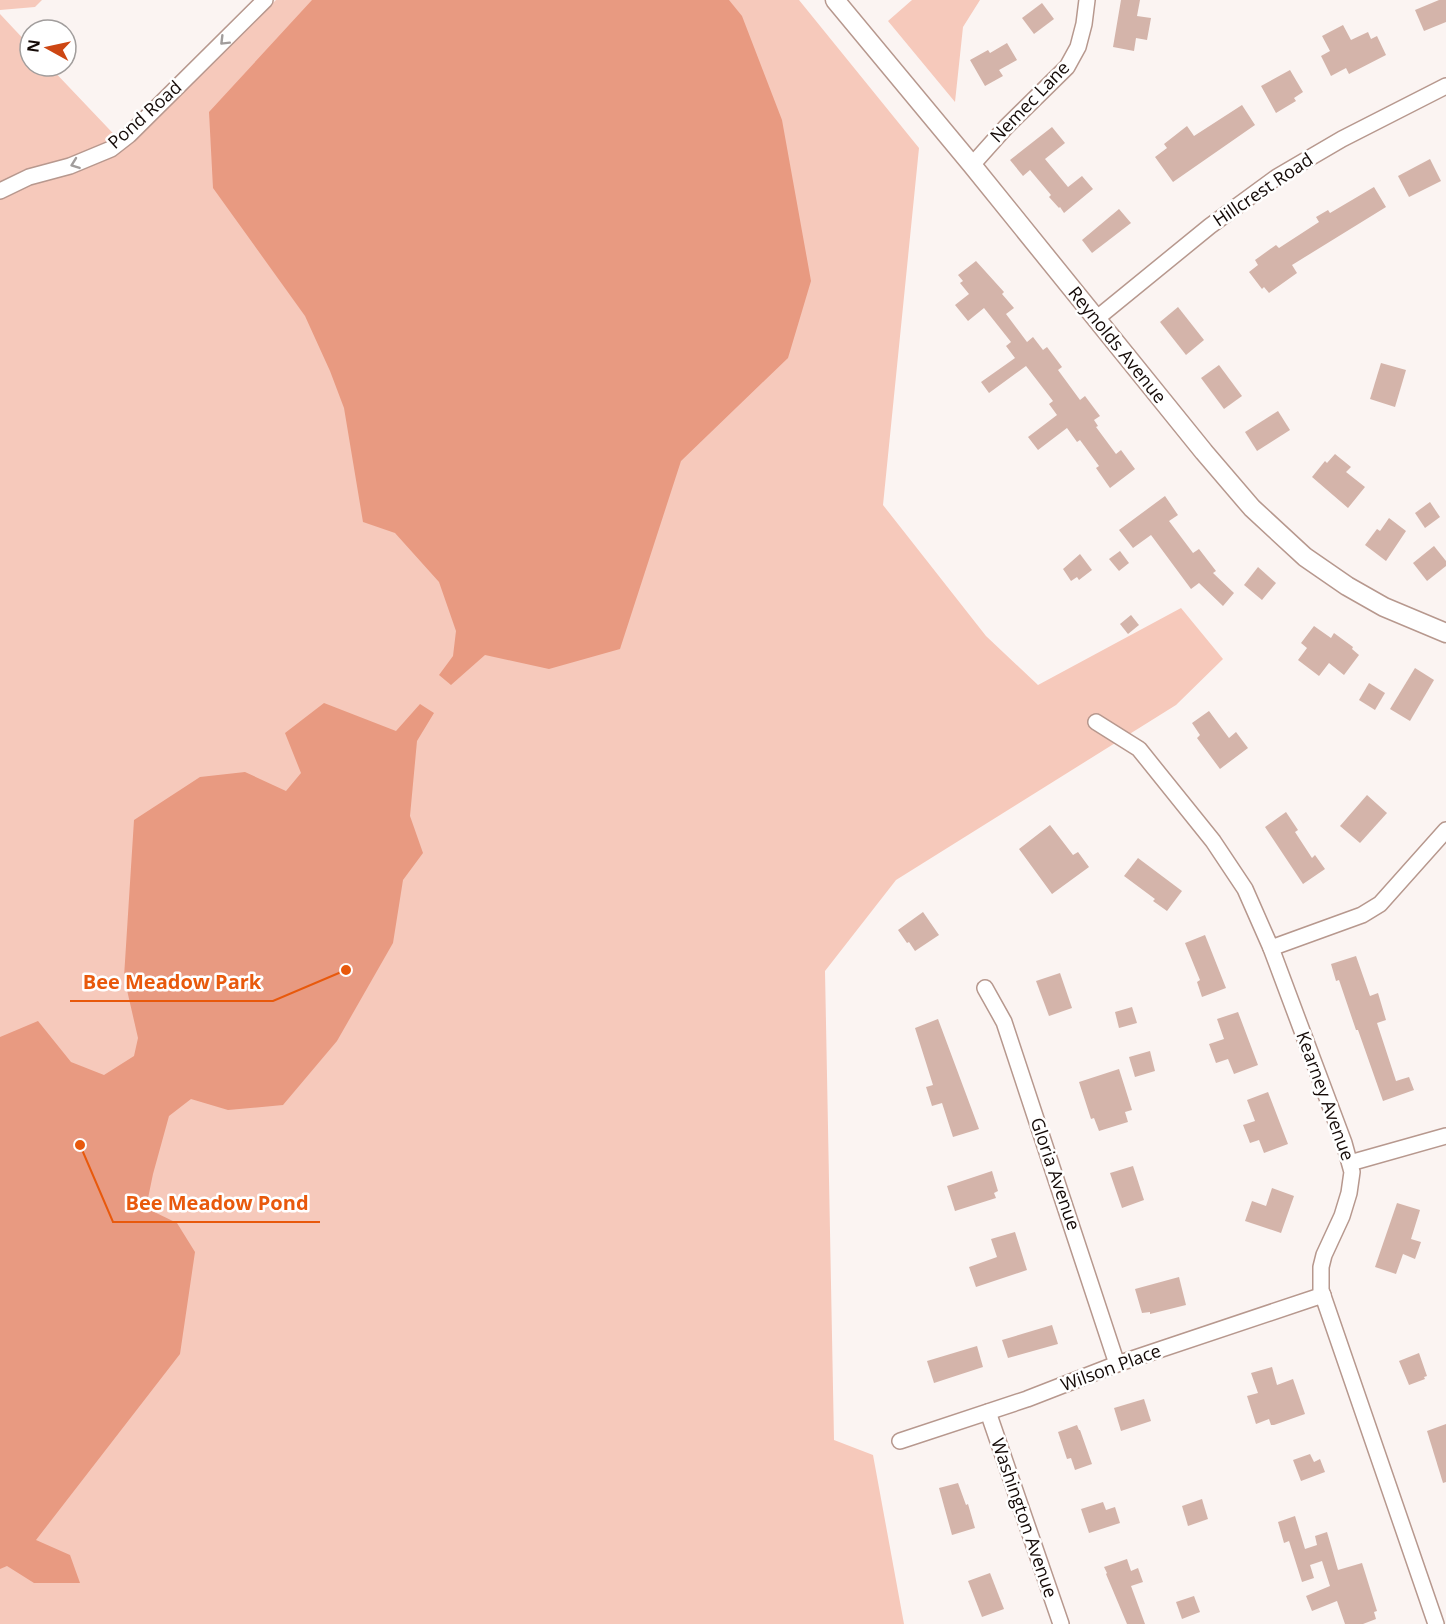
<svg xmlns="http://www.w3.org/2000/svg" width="1446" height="1624" font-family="'Open Sans',sans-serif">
	<rect width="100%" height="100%" fill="#fbf4f2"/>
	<g fill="#f6c9bb">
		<path d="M0,0h42l-7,7 -35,3z"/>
		<path d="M276,0h523l120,148 -36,357 103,131 52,49 143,-77 42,51 -47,46 -280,175 -71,91 9,469 39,15 31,169h-904v-1610l30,32v20h19l77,81z"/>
		<path d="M912,0h68l-17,27 -8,75 -67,-81z"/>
	</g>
	<g fill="#e89a81">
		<path d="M312,0h417l13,16 40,104 29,161 -23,77 -107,103 -61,188 -71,20 -64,-14 -34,30 -12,-10 14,-19 3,-25 -17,-49 -44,-49 -32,-11 -19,-114 -14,-37 -25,-55 -92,-128 -4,-76z"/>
		<path d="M324,703l72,28 24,-27 14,9 -17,28 -7,75 13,37 -20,27 -10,63 -56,98 -54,64 -55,5 -37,-11 -22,17 -16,58 -7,34 31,15 18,29 -15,102 -144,186 34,15 10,28h-46l-27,-17 -7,3v-532l38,-16 33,41 33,13 30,-19 4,-18 -14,-61 10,-157 66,-43 45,-5 41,19 15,-18 -16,-40z"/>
	</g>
	<g fill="#d4b4aa">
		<path d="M1121,0h19l-3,16 14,2 -4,22 -11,-2 -2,13 -21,-4z"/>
		<path d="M1439,0h7v22l-22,9 -9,-21z"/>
		<path d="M1042,3l12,16 -20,15 -12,-16z"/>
		<path d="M1343,25l8,15 17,-8 3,7 6,-3 9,19 -37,19 -3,-6 -15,8 -10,-20 9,-5 -8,-15z"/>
		<path d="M1007,43l10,17 -18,10 4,6 -18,10 -15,-26 18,-10 2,3z"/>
		<path d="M1290,70l13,22 -9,6 2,3 -20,12 -15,-27z"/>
		<path d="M1242,105l13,20 -82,57 -18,-25 12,-9 -3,-4 23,-18 7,10z"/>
		<path d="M1052,127l13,16 -20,16 23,28 14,-11 11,13 -29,24 -4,-6 -1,1 -10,-11 2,-2 -21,-25 -7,6 -13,-16z"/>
		<path d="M1430,159l11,22 -32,16 -11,-21z"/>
		<path d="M1374,187l12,20 -94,58 5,8 -28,20 -5,-6 -2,2 -13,-17 9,-7 -3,-5 21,-15 3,3 40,-26 -3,-5 12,-7 2,3z"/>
		<path d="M1119,209l12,14 -39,30 -10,-13z"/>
		<path d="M976,261l28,31 -2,2 12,14 -8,6 21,28 6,-5 10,13 4,-3 15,20 -4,3 22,30 5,-4 15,20 -6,4 4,6 -2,1 20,27 5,-4 14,19 -25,19 -14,-20 3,-2 -19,-26 -3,2 -10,-14 -29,22 -10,-13 29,-22 -8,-11 4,-3 -27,-35 -37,27 -8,-11 34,-24 -9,-12 5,-4 -27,-34 -16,13 -13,-16 14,-11 -9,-11 3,-2 -5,-6z"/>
		<path d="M1178,307l26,33 -18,15 -26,-33z"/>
		<path d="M1381,363l25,7 -11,37 -25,-8z"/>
		<path d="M1219,365l23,31 -18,13 -23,-31z"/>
		<path d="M1278,411l12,19 -33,21 -12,-19z"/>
		<path d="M1335,454l16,13 -5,5 19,15 -17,21 -36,-31 13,-16 2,2z"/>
		<path d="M1165,496l13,19 -9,6 24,32 6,-4 17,22 -3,2 21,20 -11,13 -24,-23 -8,6 -40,-54 -18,13 -14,-18z"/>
		<path d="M1430,502l10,15 -15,11 -10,-15z"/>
		<path d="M1389,518l17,13 -20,30 -21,-16 12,-16 3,2z"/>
		<path d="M1434,546l12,15v5l-19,15 -14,-18z"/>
		<path d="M1120,551l9,12 -10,8 -10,-12z"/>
		<path d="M1080,554l12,16 -13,10 -2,-3 -6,4 -8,-12z"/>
		<path d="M1258,567l18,16 -14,17 -18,-15z"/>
		<path d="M1131,615l8,10 -11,9 -8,-10z"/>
		<path d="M1314,626l17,12 3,-5 19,14 -1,2 7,6 -15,20 -15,-12 -10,13 -21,-16 9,-12 -6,-5z"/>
		<path d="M1415,668l19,12 -24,41 -20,-12z"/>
		<path d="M1369,683l16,10 -10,17 -16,-10z"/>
		<path d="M1209,711l20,27 7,-6 12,16 -28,21 -23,-31 3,-3 -8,-12z"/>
		<path d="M1367,795l20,18 -27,30 -20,-17z"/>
		<path d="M1286,812l12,18 -3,2 17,26 3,-3 10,14 -22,15 -38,-57z"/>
		<path d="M1050,825l23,30 5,-3 11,15 -37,27 -33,-45z"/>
		<path d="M1138,858l44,33 -15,20 -14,-10 2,-2 -31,-23z"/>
		<path d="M923,912l16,23 -24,16 -6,-9 -2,1 -9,-13z"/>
		<path d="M1205,935l21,53 -24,9 -5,-15 3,-2 -15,-37z"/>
		<path d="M1356,956l14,40 8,-3 8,27 -9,3 19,58 13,-4 5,13 -31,11 -25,-71h-2l-17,-50 -3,1 -5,-17z"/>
		<path d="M1060,973l12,35 -23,8 -13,-35z"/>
		<path d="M1132,1007l5,16 -18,5 -4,-16z"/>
		<path d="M1238,1012l20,53 -24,9 -6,-15 -12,4 -7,-19 15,-5 -7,-20z"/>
		<path d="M938,1019l41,110 -26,8 -11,-34 -10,3 -6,-19 7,-2 -18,-57z"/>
		<path d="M1150,1051l5,20 -20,6 -6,-20z"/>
		<path d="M1119,1069l13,41 -7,2 3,10 -29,9 -5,-13 -3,1 -12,-37z"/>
		<path d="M1268,1092l20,52 -24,9 -5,-13 -9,3 -7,-18 12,-4 -8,-21z"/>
		<path d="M1133,1166l11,34 -22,8 -12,-35z"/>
		<path d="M992,1171l6,20 -4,2 2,5 -41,13 -8,-25z"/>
		<path d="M1272,1188l22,8 -13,37 -36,-12 7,-20 14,5z"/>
		<path d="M1397,1203l23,7 -9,29 10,3 -6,17 -12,-5 -7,20 -21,-7z"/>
		<path d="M1015,1232l12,38 -51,17 -7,-20 28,-10 -6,-18z"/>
		<path d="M1179,1277l7,28 -36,9v-2l-8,1 -7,-24z"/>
		<path d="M1052,1325l6,19 -50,14 -6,-18z"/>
		<path d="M977,1346l6,21 -49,16 -7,-22z"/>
		<path d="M1419,1353l8,23 -3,1 1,2 -16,6 -10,-24z"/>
		<path d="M1272,1367l5,18 16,-6 12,35 -31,11h-3l-2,-6 -13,5 -9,-28 11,-3 -7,-20z"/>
		<path d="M1144,1399l7,22 -30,10 -7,-23z"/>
		<path d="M1446,1424v58l-3,1 -16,-52z"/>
		<path d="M1077,1425l2,5h1l12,34 -17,6 -4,-12 -4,1 -9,-27z"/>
		<path d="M1310,1454l4,8 6,-3 5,13 -24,9 -8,-21z"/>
		<path d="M958,1483l8,22 2,-1 7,24 -23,7 -13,-47z"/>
		<path d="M1202,1499l6,20 -20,7 -6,-20z"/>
		<path d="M1103,1502l3,8 9,-3 5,16 -31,10 -8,-24z"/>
		<path d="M1295,1516l10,33 12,-4 -2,-9 12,-4 11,38 24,-7 15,48 -3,1 2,7 -13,5h-18l-8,-23 -25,10 -6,-15 24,-10 -8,-25 -12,4 4,13 -12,4 -13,-41 -5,2 -6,-21z"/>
		<path d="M1127,1559l4,12 7,-3 5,14 -12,4 14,38h-18l-21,-50 1,-1 -3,-6z"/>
		<path d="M990,1573l14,36 -22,8 -14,-36z"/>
		<path d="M1194,1596l6,16 -18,7 -6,-17z"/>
	</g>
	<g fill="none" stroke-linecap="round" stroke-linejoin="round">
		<g stroke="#b7988e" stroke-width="18">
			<g id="minor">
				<path d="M972,165l34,-38 61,-60 11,-20 6,-23 3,-24"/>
				<path d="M0,191l29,-14 41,-11 41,-17 18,-14 136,-135"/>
				<path d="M1096,319l114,-93 67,-49 65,-38 104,-53"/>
				<path d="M1096,722l43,27 74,92 32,48 26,59 73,195 8,29 -3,21 -7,23 -18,39 -3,12v23l115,334"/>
				<path d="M1271,948l91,-33 18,-11 66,-74"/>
				<path d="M985,988l19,34 113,342"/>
				<path d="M1350,1163l96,-27"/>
				<path d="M988,1412l73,212"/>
				<path d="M900,1441l127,-42 90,-35 206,-69"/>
			</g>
		</g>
		<g stroke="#b7988e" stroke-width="21">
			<path id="tertiary" d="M835,0l137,165 232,287 48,56 53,49 42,29 37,21 62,26"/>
		</g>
		<use href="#minor" stroke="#fff" stroke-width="15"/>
		<use href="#tertiary" stroke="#fff" stroke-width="18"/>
	</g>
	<defs><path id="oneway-chevron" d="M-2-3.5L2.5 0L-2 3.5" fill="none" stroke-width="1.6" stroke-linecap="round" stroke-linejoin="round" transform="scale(1.5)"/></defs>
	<g stroke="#a19d9c">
		<use href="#oneway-chevron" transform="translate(224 41) rotate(135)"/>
		<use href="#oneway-chevron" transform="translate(75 164) rotate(160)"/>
	</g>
	<g text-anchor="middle" stroke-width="5" stroke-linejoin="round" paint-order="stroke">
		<g font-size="18" fill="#140a07" stroke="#fff">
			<text transform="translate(1030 102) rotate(-46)" y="6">Nemec Lane</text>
			<text transform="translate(145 115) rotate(-42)" y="6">Pond Road</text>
			<text transform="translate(1263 190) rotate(-34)" y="6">Hillcrest Road</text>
			<text transform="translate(1117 345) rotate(51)" y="6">Reynolds Avenue</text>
			<text transform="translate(1325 1096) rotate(70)" y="6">Kearney Avenue</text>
			<text transform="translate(1055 1174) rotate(71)" y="6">Gloria Avenue</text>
			<text transform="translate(1111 1368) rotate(-20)" y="6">Wilson Place</text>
			<text transform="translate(1024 1518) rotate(71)" y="6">Washington Avenue</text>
		</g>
	</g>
	<path fill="none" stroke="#e8590c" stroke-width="2" d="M346 970L273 1001H70M80 1145L113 1222H320"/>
	<g fill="#e8590c" stroke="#fff" stroke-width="2">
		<circle cx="346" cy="970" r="6"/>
		<circle cx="80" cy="1145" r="6"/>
	</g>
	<g font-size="20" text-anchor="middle" font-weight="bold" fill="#e8590c" stroke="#fff" stroke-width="5" stroke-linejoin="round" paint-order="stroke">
		<text x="172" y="989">Bee Meadow Park</text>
		<text x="217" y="1210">Bee Meadow Pond</text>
	</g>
	<g transform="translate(48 48) rotate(278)"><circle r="28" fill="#ffffff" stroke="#a19d9c" stroke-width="1.5"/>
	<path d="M0-4.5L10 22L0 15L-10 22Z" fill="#cd4613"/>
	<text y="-9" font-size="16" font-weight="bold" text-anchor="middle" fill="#140a07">N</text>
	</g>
</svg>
